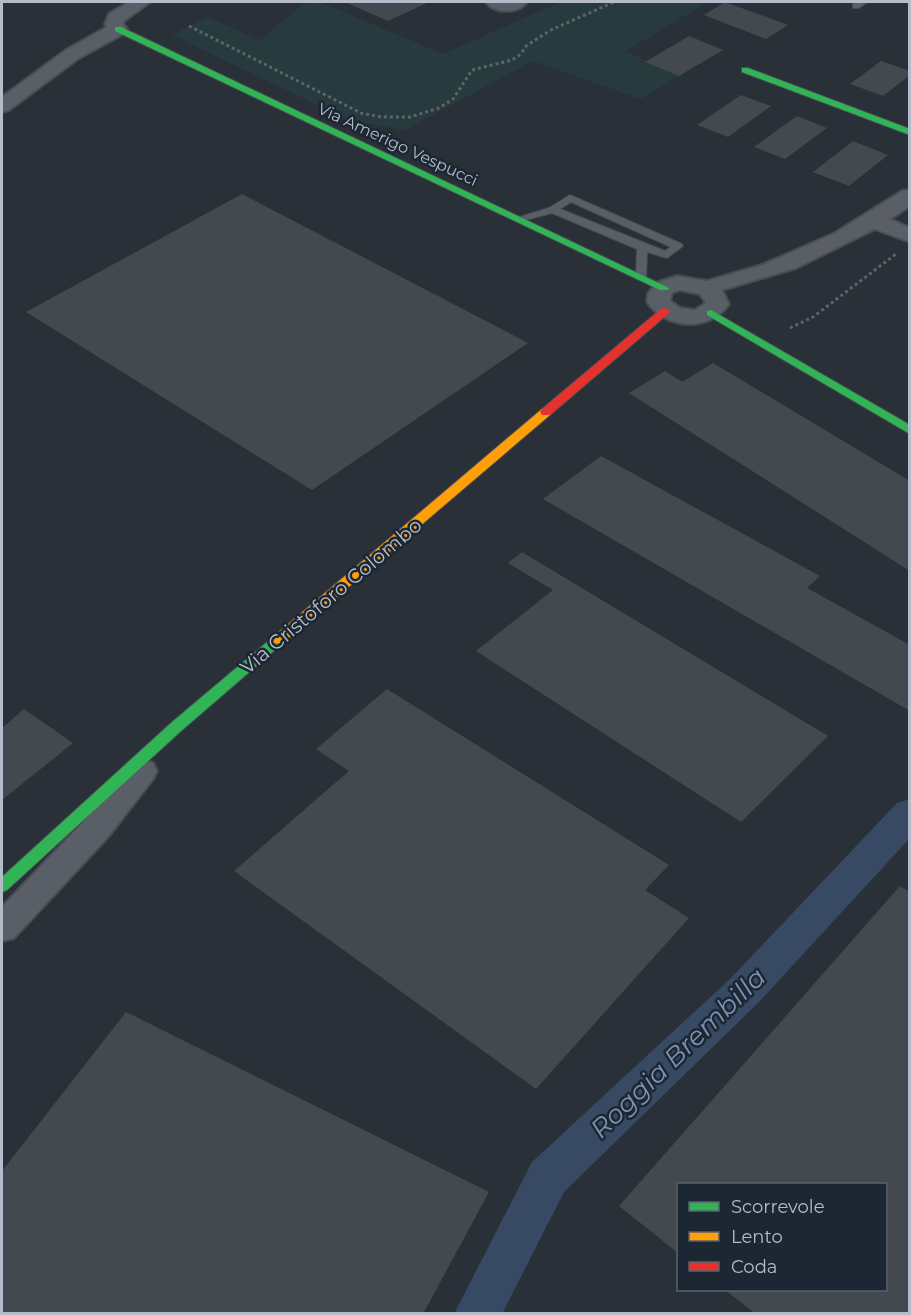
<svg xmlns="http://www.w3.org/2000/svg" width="911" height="1315" font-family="Montserrat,sans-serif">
	<rect width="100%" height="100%" fill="#2a3038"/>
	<path fill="#273a3e" d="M307,2h13l123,52 117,-52h148l-82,49 53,25 -39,23 -107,-38 -128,69 -57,-10 -176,-85 36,-18 51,23z"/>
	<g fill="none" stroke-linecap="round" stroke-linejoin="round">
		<path fill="#384963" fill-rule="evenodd" d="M910,799v39l-151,164 -195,190 -62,122h-48l78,-152 199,-184 166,-175z"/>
	</g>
	<g fill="#444950">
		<path d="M345,2h84l-41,19z"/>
		<path d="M725,2l63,23 -22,14 -62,-24z"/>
		<path d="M689,36l34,14 -44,26 -34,-14z"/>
		<path d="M881,61l29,10v4l-27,21 -33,-12z"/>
		<path d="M741,95l30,11 -43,31 -31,-12z"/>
		<path d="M797,116l30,12 -42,31 -31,-12z"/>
		<path d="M853,141l35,14 -39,31 -36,-14z"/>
		<path d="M242,194l286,149 -216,147 -286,-178z"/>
		<path d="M713,363l197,118v90l-281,-178 36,-22 17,11z"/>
		<path d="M601,456l219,120 -13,12 103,57v66l-367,-212z"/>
		<path d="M522,552l306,184 -87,86 -265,-171 77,-61 -45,-27z"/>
		<path d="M387,689l282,176 -24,25 44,28 -153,171 -302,-218 115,-100 -33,-22z"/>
		<path d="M24,709l49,34 -71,57v-72z"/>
		<path d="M900,886l10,6v422h-154l-31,-24h161v-106h-208v69l-59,-47z"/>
		<path d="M126,1012l363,180 -66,122h-421v-143z"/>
	</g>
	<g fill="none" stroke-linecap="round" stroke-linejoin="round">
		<g stroke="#484c53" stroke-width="2">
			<g id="lane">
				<path d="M858,2h9l-8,6h-6v-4z"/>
				<path d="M570,195l112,49 1,2 -16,12 -20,-6 -1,25 -5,3 -5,-3 1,-28 -85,-36 -34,9 -5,-3 36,-11zM571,202l100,45 -6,4 -105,-42z"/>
			</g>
		</g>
		<g stroke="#484c53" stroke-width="4">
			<g id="street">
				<path d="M129,2h21l-26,19 -1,3 4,5 -2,4 -46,25 -70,52 -7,2v-15l64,-47 41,-23 -2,-3 4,-10z"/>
				<path d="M486,2h41c-9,12 -32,12 -41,0z"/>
				<path d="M910,190v16l-20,13 20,9v14l-35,-13 -79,39 -74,22 7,14c-19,28 -63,26 -82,-2l1,-8 8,-11 21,-7 30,5 55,-16 73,-32 67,-42zM680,290l20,4 6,9 -11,7 -15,-2 -10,-7 2,-8z"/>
				<path d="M142,759l11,4 4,8 -4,8 -45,58 -94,101 -12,3v-34l84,-88 45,-56z"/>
			</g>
		</g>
		<g stroke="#484c53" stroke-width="2">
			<g id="fast">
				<path d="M115,27h6l548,261 -1,2h-8l-545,-259z"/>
				<path d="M742,68h6l162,61v6l-168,-63z"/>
				<path d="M711,310l199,115v9l-203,-119v-4z"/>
				<path d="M278,635l7,5 -2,3 -102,88 -174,159 -5,2v-15l169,-154 102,-86z"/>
			</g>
		</g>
		<g stroke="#484c53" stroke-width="2">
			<path id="slow" d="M546,408l4,1 2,3 -2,3 -267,228h-10l-2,-3 2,-3 269,-228z"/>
		</g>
		<g stroke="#484c53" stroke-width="2">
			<path id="jam" d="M665,308l5,3 -1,2 -119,102h-8l-2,-3 2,-3 119,-100z"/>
		</g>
		<g stroke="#5d636a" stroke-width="3" stroke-dasharray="3 3" stroke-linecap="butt">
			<path d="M189,26l172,87 20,4h29l29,-9 14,-9 19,-29 40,-10 9,-6 5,-8 25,-16 63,-28"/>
			<path d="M790,328l23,-11 83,-63"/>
		</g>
		<use href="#lane" fill="#5a5e66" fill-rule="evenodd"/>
		<use href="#street" fill="#5a5e66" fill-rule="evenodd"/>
		<use href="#fast" fill="#30b455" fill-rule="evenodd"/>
		<use href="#slow" fill="#ff9f0a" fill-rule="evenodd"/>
		<use href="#jam" fill="#e5322d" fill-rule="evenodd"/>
	</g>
	<g text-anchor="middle" stroke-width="5" stroke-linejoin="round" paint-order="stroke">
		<g font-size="16" fill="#b4bcc9" stroke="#1d2633">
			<text transform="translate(398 144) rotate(25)" y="6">Via Amerigo Vespucci</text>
		</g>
		<g font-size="20" fill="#b4bcc9" stroke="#1d2633">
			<text transform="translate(331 596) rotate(-40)" y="7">Via Cristoforo Colombo</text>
		</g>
		<g font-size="26" font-style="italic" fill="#7c92b1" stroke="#1d2633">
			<text transform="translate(678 1053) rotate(-44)" y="9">Roggia Brembilla</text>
		</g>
	</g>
	<rect width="911" height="1315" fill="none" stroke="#b4bcc9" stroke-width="6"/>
	<rect x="677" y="1183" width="210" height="108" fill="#1d2633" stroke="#59626f" stroke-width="1.5"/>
	<rect x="689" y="1202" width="30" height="9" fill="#30b455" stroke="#59626f" stroke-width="1.5"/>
	<text x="731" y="1213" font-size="18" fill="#b4bcc9">Scorrevole</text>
	<rect x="689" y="1232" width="30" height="9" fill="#ff9f0a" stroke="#59626f" stroke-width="1.5"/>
	<text x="731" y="1243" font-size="18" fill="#b4bcc9">Lento</text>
	<rect x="689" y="1262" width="30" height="9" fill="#e5322d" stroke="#59626f" stroke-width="1.5"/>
	<text x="731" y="1273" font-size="18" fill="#b4bcc9">Coda</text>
</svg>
